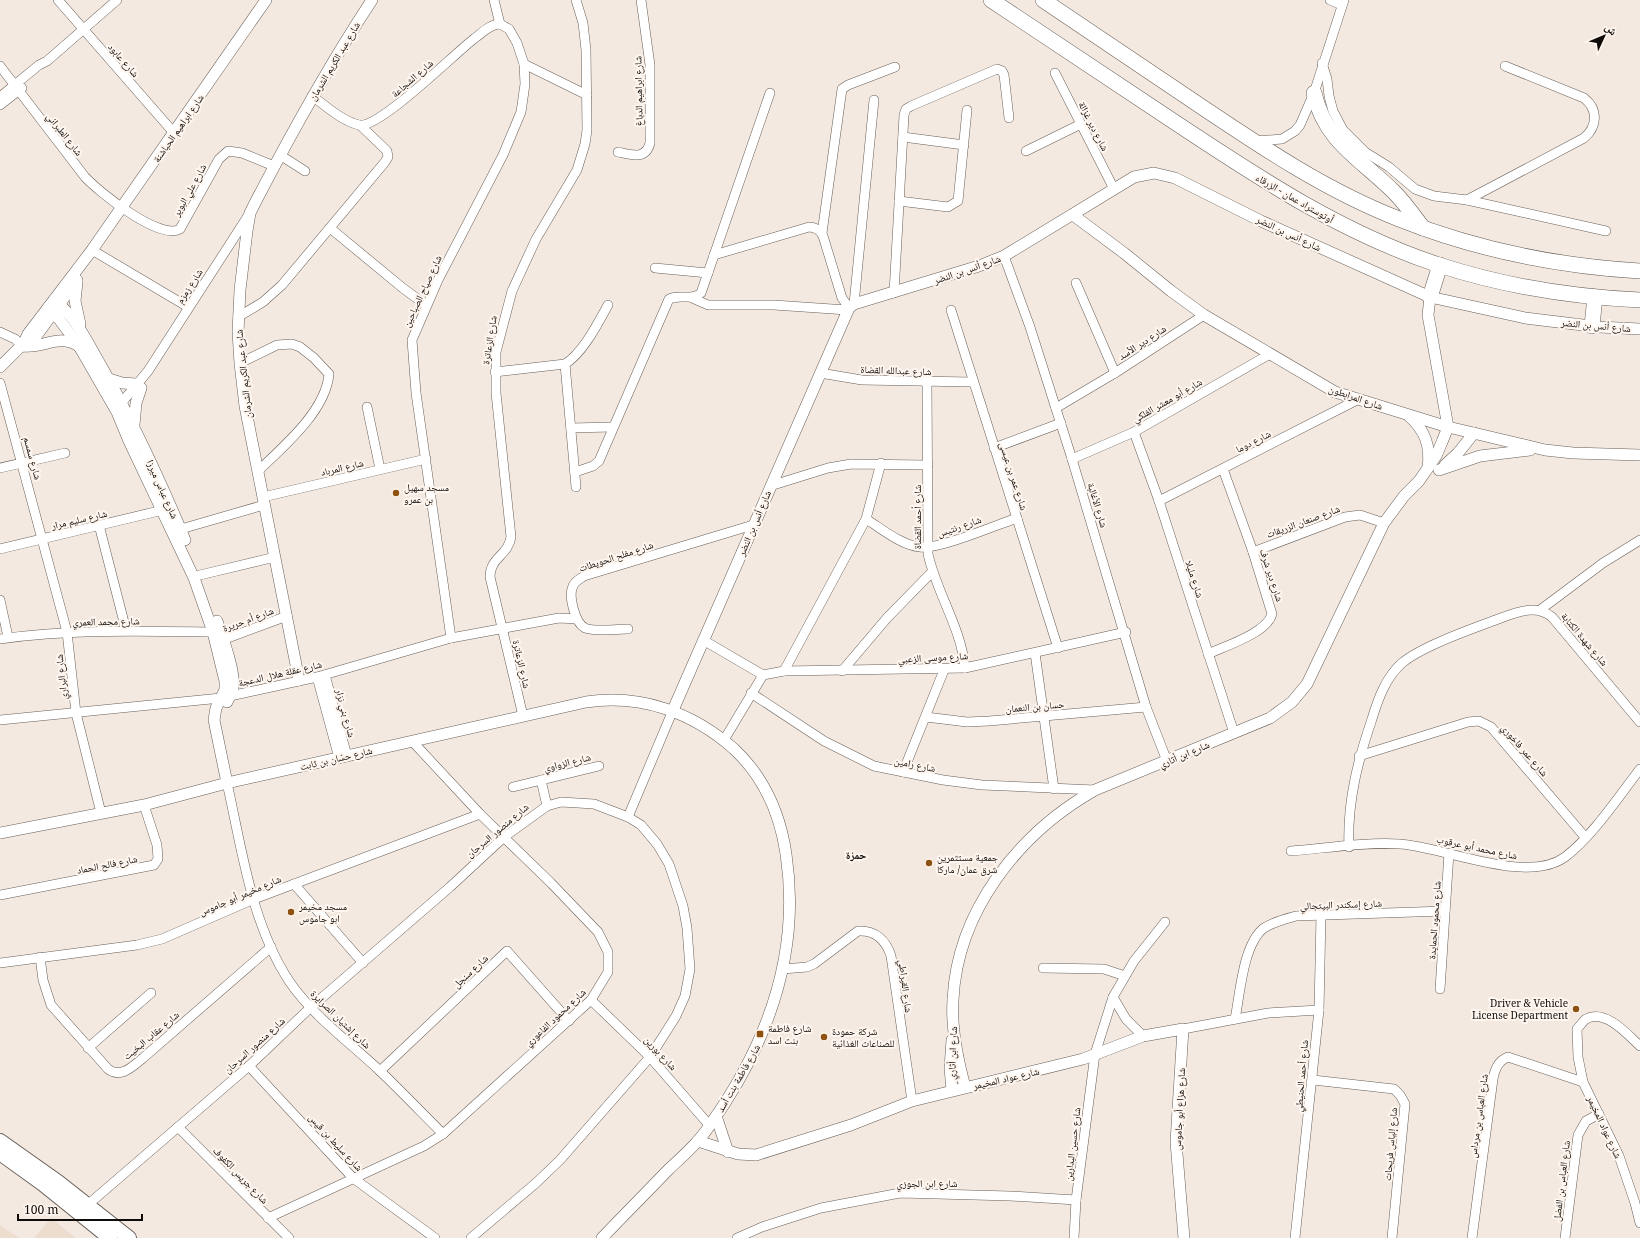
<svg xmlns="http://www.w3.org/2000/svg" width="1640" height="1238" font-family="'Noto Serif','Noto Naskh Arabic',serif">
	<rect width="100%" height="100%" fill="#f3e9e0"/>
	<g fill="#edddcf">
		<path d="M51,1218l25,20h-42z"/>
		<path d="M0,1225l19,13h-19z"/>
	</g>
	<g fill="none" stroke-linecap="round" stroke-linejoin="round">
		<g stroke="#685e57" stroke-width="10">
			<g id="minor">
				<path d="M58,0l116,133"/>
				<path d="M494,0l6,24"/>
				<path d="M1330,0l12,5"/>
				<path d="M1322,63l5,16 2,17 4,15 10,19 22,22 24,15 26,22 19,7 33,4 139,31"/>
				<path d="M524,64l63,31"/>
				<path d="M0,66l85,111c14,15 75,64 95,52l39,-70 9,-8 14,2 32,13"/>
				<path d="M1055,73l59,116"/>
				<path d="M312,96c14,10 30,25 47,29 20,4 96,-72 116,-87 7,-5 15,-14 25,-14"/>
				<path d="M0,97l39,-32 8,-4 70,-61"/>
				<path d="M0,105l22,-17"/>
				<path d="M903,137l61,8"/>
				<path d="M1255,141l27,-2 13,-8 5,-6 14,-32 30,-93"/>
				<path d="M1026,151l55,-27"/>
				<path d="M618,152c13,3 28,8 32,-9v-78l-9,-65"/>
				<path d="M280,155l25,16"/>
				<path d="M1467,200l117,-62c14,-12 14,-29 0,-40l-79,-32"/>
				<path d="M899,201l49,6 10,-6 9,-91"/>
				<path d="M330,228l74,61 22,16"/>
				<path d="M822,233l20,-144 6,-4 47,-18"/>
				<path d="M92,250l96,57"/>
				<path d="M714,255l95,-28c7,0 11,3 14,9l19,62 7,10"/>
				<path d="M1004,256l26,71 42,132 74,248 21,54"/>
				<path d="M655,268l53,5"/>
				<path d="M1076,283l39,90"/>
				<path d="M894,293l10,-178 2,-6 5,-3 86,-37 5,2 2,4 5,43"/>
				<path d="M692,298l16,7h66l73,5"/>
				<path d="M854,304l20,-204"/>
				<path d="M951,310l107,338"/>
				<path d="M238,317l25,-15 19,-17 103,-123 3,-5 -1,-6 -27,-26"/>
				<path d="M0,332l15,7 7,6"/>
				<path d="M240,363l37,-18 15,-1 8,3 14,11 15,16c-3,37 -46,73 -71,97"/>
				<path d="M565,364l11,123"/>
				<path d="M495,372l70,-8c18,-11 33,-41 43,-59"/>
				<path d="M820,373l42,7 110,2"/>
				<path d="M927,382l1,172c9,40 33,73 37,114"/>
				<path d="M0,383l67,249 9,81 25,100"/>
				<path d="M118,407l30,-36 100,-155"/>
				<path d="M367,407l13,62"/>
				<path d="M1056,408l59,-35 89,-58"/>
				<path d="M571,428l41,-1"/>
				<path d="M1134,432l25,69 75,232"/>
				<path d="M994,448l67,-25"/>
				<path d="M1072,459l62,-27 136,-78"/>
				<path d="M0,468l65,-15"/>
				<path d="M575,472l18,-6 6,-5 70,-162c11,-5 23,2 32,-6l69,-200"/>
				<path d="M770,486l58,-18 23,-4 77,1"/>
				<path d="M263,497l163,-38"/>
				<path d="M1159,501l198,-101"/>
				<path d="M866,519c16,10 35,26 54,28 18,3 76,-22 97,-29"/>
				<path d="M99,525l27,105"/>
				<path d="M181,529l83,-24"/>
				<path d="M0,549l163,-39"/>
				<path d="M1253,552l92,-35 15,-2 24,8"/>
				<path d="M200,575l75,-18"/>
				<path d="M0,600l8,37"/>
				<path d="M1540,610l63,-47 37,-23"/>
				<path d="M628,629c-10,0 -34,3 -43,-1 -10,-5 -17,-32 -12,-42 2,-5 7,-7 11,-10l169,-51"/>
				<path d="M451,638l-35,-245 -4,-53 26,-60 65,-125 18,-43 4,-28 -1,-20 -7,-21 -8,-14 -9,-5"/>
				<path d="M0,639c71,-10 142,-8 213,-7"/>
				<path d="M703,640l60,35 21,-4 181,-3 161,-36"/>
				<path d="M217,642l70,-26"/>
				<path d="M1035,653l19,136"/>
				<path d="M1208,654c17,-8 59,-21 64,-40l-19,-62 -30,-83"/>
				<path d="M784,671l82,-152 15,-56"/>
				<path d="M842,671l45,-53 45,-46"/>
				<path d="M325,675l22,81"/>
				<path d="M317,677l22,81"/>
				<path d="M751,693l73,48 50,25 69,14 39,5 113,5"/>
				<path d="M523,716l-33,-139c0,-20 18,-21 21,-40l-15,-144v-41l16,-61 24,-52 41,-69 8,-26 2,-14 -1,-80 -3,-27 -7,-23"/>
				<path d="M926,717l41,5 22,-1 157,-14"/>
				<path d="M0,720l221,-22 96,-21 134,-39 108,-20 18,1"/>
				<path d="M724,740l39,-65"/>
				<path d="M1359,756l109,-34 11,-1 12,6 94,110"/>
				<path d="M903,772l41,-102"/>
				<path d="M541,780l6,26"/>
				<path d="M227,783c15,66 24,140 62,198 24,35 59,60 90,89 22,21 43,43 64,64"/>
				<path d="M513,787l86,-21"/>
				<path d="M628,817l45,-107"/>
				<path d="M1349,847c-2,-45 9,-87 23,-128 6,-20 14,-42 30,-56 19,-16 64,-32 88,-41 21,-7 43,-20 62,-5l88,105"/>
				<path d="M1291,851c36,-3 73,-9 109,-7 45,3 127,41 165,13 27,-20 54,-61 75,-88"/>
				<path d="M294,884l69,79"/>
				<path d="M0,895l154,-30 4,-6 -1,-14 -13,-40"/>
				<path d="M40,957l3,23 8,25 57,64c13,10 25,-3 35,-11l128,-111"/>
				<path d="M0,963l137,-18 25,-6 92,-40 226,-85"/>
				<path d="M1043,968l61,1 21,7"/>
				<path d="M783,969l24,-2 7,-3 44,-33c17,-1 28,9 33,25l21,145"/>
				<path d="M1440,989l9,-136"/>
				<path d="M1113,997l13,22 17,17"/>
				<path d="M591,1000l59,57 60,69"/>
				<path d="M1235,1019c5,-25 8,-75 29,-91 9,-6 21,-9 32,-12l149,-5"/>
				<path d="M1183,1029l85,-16 51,-3"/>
				<path d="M1640,1046c-12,-11 -35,-38 -54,-27 -3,2 -6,7 -9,10l1,28 5,25 36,74 16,47 5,20"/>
				<path d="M88,1048l63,-55"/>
				<path d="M249,1066l104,112 82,60"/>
				<path d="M380,1071l127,-120 62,70"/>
				<path d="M1313,1080l81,9 6,6 5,9 -13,134"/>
				<path d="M178,1127l111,111"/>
				<path d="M84,1208l165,-142 61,-58 140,-121 54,-50 43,-31 14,-4 33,2 34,13 13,8 16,19 12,20 14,42 4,22 3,41 -5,27 -9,20 -26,41 -90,103 -24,23 -65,55"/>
				<path d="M268,1218l156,-72 19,-12 148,-134 17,-28v-20l-10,-20 -47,-49 -71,-69 -68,-73"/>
				<path d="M737,1238l25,-11 59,-19 79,-15 110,3 66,4"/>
				<path d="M1074,1238l2,-38 19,-146 18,-57 21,-36 31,-39"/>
				<path d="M1295,1238l24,-228 2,-95"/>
				<path d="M1472,1238l21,-159c2,-10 5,-18 15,-22l75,25"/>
				<path d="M1565,1238l13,-103 8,-14 13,-7"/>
			</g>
		</g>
		<g stroke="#685e57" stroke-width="12">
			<g id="tertiary">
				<path d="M1073,215l51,38 47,38 33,24 131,77 113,35 97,23 28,3 67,2"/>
				<path d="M77,282l-2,19 5,23"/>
				<path d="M54,300c22,17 32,40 46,64 32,56 60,116 85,176"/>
				<path d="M48,308l11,11 20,27 38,66 12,29 65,137 19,54 12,49v9l-9,18 -2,12 13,63"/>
				<path d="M24,343l4,-9 64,-84 174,-250"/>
				<path d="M22,346c23,3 35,-13 57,0"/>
				<path d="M0,367l24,-24 10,-4 43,-59"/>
				<path d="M109,379l13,4 14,1"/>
				<path d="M1409,416c16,14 22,30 19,52"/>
				<path d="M134,425l2,-22 5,-15"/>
				<path d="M1445,465l13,-12 16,-20"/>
				<path d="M1439,470l41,-14 50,-6"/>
				<path d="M217,621c5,15 19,52 16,67 -1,5 -4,9 -6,14"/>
				<path d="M299,680l-54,-274 -5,-43 -2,-31 2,-42 7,-59 3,-18 6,-12c36,-69 73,-136 116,-201"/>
				<path d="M673,710l176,-402 5,-4 125,-38 25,-10 130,-79 20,-4 21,5 86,43 169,76 95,21 74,9 41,2"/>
				<path d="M0,833l144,-28 83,-22 359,-81c55,-8 106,10 148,47 31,29 46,64 52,105 15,99 -19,191 -76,271 -11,17 -27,31 -42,45 -22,23 -44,45 -66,68"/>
				<path d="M965,1087c-7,-26 -14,-60 -12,-87 4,-89 66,-167 142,-210l175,-72 22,-16 15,-18 77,-161 20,-27 15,-15 17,-25 6,-14 6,-15 -20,-112 2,-18"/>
				<path d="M952,1090l-2,-22 2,-28"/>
				<path d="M716,1116l12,36"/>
				<path d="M698,1141l40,13 18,1 95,-30 61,-24 171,-42 60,-23 40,-7 -7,113 8,96"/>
			</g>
		</g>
		<g stroke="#685e57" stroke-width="16">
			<g id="primary">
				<path d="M0,1141l58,41 71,56"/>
				<path d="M0,1153l43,31 67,54"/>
			</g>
		</g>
		<g stroke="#685e57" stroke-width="16">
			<g id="trunk">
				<path d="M991,0c63,42 126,84 188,125 83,55 165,109 260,140 65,21 133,32 201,35"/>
				<path d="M1043,0c52,35 104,70 156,105 64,43 128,86 200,114 78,31 157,47 241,52"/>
				<path d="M1314,93c11,49 47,66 80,99 11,11 20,24 29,36"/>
				<path d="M1430,297l10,-32"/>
				<path d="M1592,326l3,-29"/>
			</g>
		</g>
		<use href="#minor" stroke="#fff" stroke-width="9"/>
		<use href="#tertiary" stroke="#fff" stroke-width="11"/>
		<use href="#primary" stroke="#fff" stroke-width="14"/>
		<use href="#trunk" stroke="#fff" stroke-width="15"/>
	</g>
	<g fill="#8d520f" stroke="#fff6ef" stroke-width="1.5">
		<circle cx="396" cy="493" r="4"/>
		<circle cx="929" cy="863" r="4"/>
		<circle cx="291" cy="912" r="4"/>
		<circle cx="1576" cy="1009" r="4"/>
		<rect x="756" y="1030" width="8" height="8" rx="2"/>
		<circle cx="824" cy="1037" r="4"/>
	</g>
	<g text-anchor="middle" stroke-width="4" stroke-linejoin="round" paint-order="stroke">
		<g font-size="10" fill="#0e0b08" stroke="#fff6ef">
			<text transform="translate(124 60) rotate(49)" y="4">شارع عابود</text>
			<text transform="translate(334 61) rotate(-59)" y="4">شارع عبد الكريم الشرمان</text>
			<text transform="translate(412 78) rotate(-41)" y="4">شارع الشجاعة</text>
			<text transform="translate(638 91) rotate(-91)" y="4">شارع ابراهيم الدباغ</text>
			<text transform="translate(1094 126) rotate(63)" y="4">شارع دير غزالة</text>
			<text transform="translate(178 128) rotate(-55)" y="4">شارع ابراهيم الحباشنة</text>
			<text transform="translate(65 134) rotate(52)" y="4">شارع الطبراني</text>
			<text transform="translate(189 190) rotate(-61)" y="4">شارع علي البوير</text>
			<text transform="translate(1295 198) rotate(30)" y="4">أوتوستراد عمان - الزرقاء</text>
			<text transform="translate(1289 233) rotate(25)" y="4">شارع أنس بن النضر</text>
			<text transform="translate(967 269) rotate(-19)" y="4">شارع أنس بن النضر</text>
			<text transform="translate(189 286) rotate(-57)" y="4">شارع زمزم</text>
			<text transform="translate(422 291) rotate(-65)" y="4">شارع صياح الصباحين</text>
			<text transform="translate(1596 325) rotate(5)" y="4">شارع أنس بن النضر</text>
			<text transform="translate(489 340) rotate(-81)" y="4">شارع الزعاترة</text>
			<text transform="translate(1142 342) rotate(-33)" y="4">شارع دير الأسد</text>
			<text transform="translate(896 370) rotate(2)" y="4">شارع عبدالله القضاة</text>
			<text transform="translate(243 374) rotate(-96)" y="4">شارع عبد الكريم الشرمان</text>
			<text transform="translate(1356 397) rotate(19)" y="4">شارع المرابطون</text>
			<text transform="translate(1167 400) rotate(-30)" y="4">شارع أبو معشر الفلكي</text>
			<text transform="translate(1253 441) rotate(-27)" y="4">شارع دوما</text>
			<text transform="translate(33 458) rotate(75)" y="4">شارع سمسم</text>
			<text transform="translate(342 467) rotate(-13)" y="4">شارع المرباد</text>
			<text transform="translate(1014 476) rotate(72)" y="4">شارع عمر بن عيسى</text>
			<text transform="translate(163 489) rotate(66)" y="4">شارع عباس ميرزا</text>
			<text transform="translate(1098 505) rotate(73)" y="4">شارع الأغالبة</text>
			<text transform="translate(917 517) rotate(-90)" y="4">شارع أحمد القضاة</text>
			<text transform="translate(79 519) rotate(-13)" y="4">شارع سليم مرار</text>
			<text transform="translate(1303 521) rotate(-20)" y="4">شارع صنعان الزريقات</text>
			<text transform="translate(754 523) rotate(-67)" y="4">شارع أنس بن النضر</text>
			<text transform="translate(959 526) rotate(-19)" y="4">شارع رنتيس</text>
			<text transform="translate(616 556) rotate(-18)" y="4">شارع مفلح الحويطات</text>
			<text transform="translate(1272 575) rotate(72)" y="4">شارع دير شرف</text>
			<text transform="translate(1195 579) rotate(72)" y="4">شارع مليلا</text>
			<text transform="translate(248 619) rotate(-20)" y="4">شارع أم حريرة</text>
			<text transform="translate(106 621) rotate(-1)" y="4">شارع محمد العمري</text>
			<text transform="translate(1585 639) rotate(50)" y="4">شارع شهدة الكتابة</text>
			<text transform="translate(933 657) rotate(-3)" y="4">شارع موسى الزعبي</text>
			<text transform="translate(522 664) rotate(77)" y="4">شارع الزعاترة</text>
			<text transform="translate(280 673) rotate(-13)" y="4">شارع عقلة هلال الدعجة</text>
			<text transform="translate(61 677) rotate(-96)" y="4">شارع البراري</text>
			<text transform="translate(1035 706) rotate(-5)" y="4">حسان بن النعمان</text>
			<text transform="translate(346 713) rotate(75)" y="4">شارع بني نزار</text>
			<text transform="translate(1525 750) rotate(49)" y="4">شارع عمر فاخوري</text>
			<text transform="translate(1184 754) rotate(-23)" y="4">شارع ابن أثاري</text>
			<text transform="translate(336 758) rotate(-13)" y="4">شارع حسّان بن ثابت</text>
			<text transform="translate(567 762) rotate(-14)" y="4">شارع الزواوي</text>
			<text transform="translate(915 764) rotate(11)" y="4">شارع رامين</text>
			<text transform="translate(497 830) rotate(-40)" y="4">شارع منصور السرحان</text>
			<text transform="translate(1477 847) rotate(12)" y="4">شارع محمد أبو عرقوب</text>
			<text transform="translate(107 864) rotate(-11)" y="4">شارع فالح الحماد</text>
			<text transform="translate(240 895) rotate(-23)" y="4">شارع مخيمر أبو جاموس</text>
			<text transform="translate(1341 904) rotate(-2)" y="4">شارع إسكندر البيتجالي</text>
			<text transform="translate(1434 920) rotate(-86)" y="4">شارع محمود الحمايدة</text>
			<text transform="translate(470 971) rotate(-43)" y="4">شارع سنجل</text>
			<text transform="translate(906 986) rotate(83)" y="4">شارع القيراطي</text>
			<text transform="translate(555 1017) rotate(-43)" y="4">شارع محمود الفاعوري</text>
			<text transform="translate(341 1019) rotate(44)" y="4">شارع إشتيان الصرايرة</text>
			<text transform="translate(151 1035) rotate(-40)" y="4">شارع عقاب البخيت</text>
			<text transform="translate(254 1045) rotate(-42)" y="4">شارع منصور السرحان</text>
			<text transform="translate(661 1053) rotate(47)" y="4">شارع بورين</text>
			<text transform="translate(952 1053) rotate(-88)" y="4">شارع ابن أثاري</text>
			<text transform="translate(1301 1076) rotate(-85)" y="4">شارع أحمد الحنيطي</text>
			<text transform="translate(738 1078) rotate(-60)" y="4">شارع فاطمة بنت أسد</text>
			<text transform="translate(1006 1078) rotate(-13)" y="4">شارع عواد المخيمر</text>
			<text transform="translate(1179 1109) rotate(-87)" y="4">شارع هزاع أبو جاموس</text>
			<text transform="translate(1478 1116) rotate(-82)" y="4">شارع العباس بن مرداس</text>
			<text transform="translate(1605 1127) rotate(65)" y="4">شارع عواد المخيمر</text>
			<text transform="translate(336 1142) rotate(47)" y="4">شارع سليط بن قيس</text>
			<text transform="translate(1072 1144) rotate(-83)" y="4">شارع حسين البدارين</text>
			<text transform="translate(1390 1144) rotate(-85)" y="4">شارع إلياس فريحات</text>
			<text transform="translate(241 1175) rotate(46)" y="4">شارع جريس الكفوف</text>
			<text transform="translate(1561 1181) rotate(-83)" y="4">شارع العباس بن الفضل</text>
			<text x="927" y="1187">شارع ابن الجوزي</text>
		</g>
		<g font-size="10" fill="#0e0b08" stroke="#fff6ef" text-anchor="start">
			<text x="404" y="491">مسجد سهيل<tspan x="404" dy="12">بن عمرو</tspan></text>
			<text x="937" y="861">جمعية مستثمرين<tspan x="937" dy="12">شرق عمان/ ماركا</tspan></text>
			<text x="299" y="910">مسجد مخيمر<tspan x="299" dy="12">ابو جاموس</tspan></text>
			<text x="1568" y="1007" text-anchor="end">Driver &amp; Vehicle<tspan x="1568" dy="12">License Department</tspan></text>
			<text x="768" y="1032">شارع فاطمة<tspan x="768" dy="12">بنت اسد</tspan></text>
			<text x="832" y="1035">شركة حمودة<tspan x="832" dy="12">للصناعات الغذائية</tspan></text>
		</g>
		<g font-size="11" font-weight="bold" fill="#0e0b08" stroke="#fff6ef">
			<text x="856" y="859">حمزة</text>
		</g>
	</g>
	<g transform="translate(1604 36) rotate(46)" stroke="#fff6ef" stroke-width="3" paint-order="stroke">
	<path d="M0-3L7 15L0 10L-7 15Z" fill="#0e0b08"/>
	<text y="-6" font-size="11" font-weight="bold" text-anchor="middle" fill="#0e0b08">ش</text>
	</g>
	<path d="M18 1214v6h124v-6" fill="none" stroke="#0e0b08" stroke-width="2"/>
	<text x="24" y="1214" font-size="12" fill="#0e0b08" stroke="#fff6ef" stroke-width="3" paint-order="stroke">100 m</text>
</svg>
